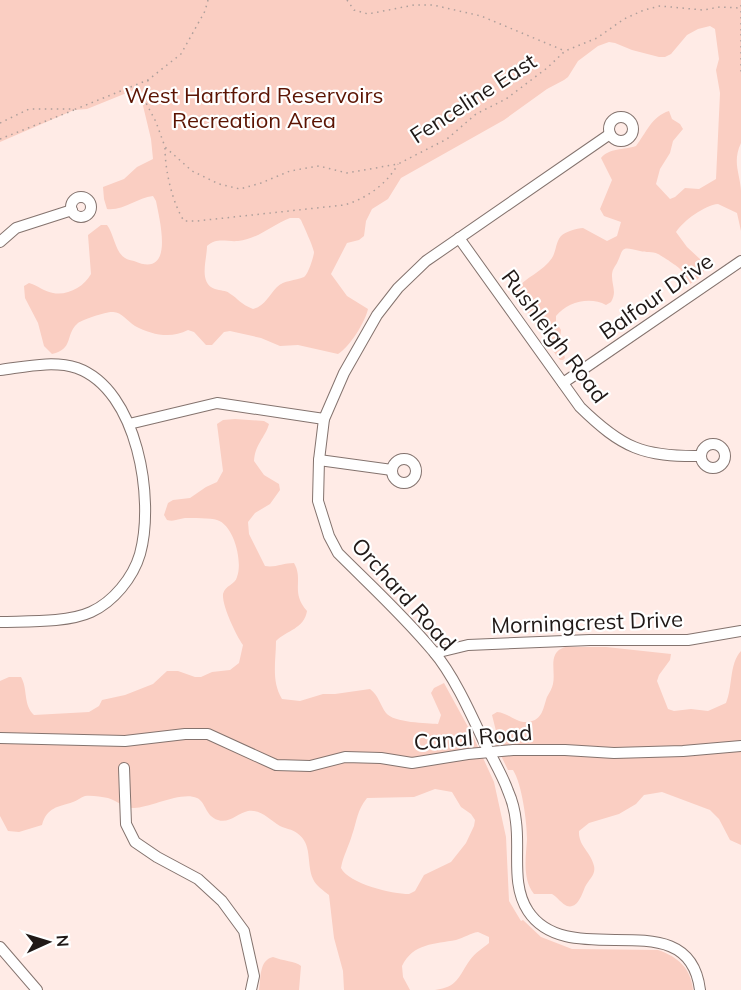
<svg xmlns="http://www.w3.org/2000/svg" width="741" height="990" font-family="Mulish,sans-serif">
	<rect width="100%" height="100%" fill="#ffebe6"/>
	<g fill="#facec2" fill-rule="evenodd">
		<path d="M0,0h741v143c-9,19 -1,30 0,48 0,13 0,27 0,40l-4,-18 -19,-9c-13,1 -35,17 -42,28l11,15 14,13 4,9 -7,10 -10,6 -5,-2c-1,-4 0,-10 -2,-13 -2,-3 -19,-14 -23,-16 -6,-3 -12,-1 -18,-3 -20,-5 -16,-3 -23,12 -3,5 -5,7 -5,13 0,10 5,16 -1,26l-5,3c-16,-9 -39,-3 -50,11v6l5,8 -1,9 5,19 -2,2h-3l-4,-5 -36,-54 -4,-11c9,-13 27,-18 36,-32 4,-6 4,-17 9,-22 4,-4 16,-8 22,-8l24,13 10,-5 4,-14 -17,-6 -4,-7 12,-29 -11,-22c8,-10 23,-8 35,-12 10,-13 16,-30 33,-35l3,8 8,5 3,5 -10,12 -3,12 -10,16 -4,15 14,15 5,-2 10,-9 14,1 17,-10 4,-86 -4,-23 3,-11 -4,-30 -5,-3 -12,3 -11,6 -16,19 -6,3h-6l-27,-7 -17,-7 -6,-1 -11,4 -20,15 -10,16 -4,3 -17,9 -43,31 -103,58 -13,21 -16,10 -6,12 -2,15 -5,4 -12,3 -16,31 16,22 21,13c-3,13 -18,38 -30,45l-40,-9 -18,1 -19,-8 -31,-7 -6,1 -12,13h-6l-12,-13 -6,-2c-17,9 -36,5 -53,-4 -8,-5 -14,-15 -23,-14 -6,0 -32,8 -35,12 -12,11 -3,25 -25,30l-8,-8 -6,-23 -13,-25 -1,-12 5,-3c8,2 16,9 24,10 14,3 31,-6 38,-19l-3,-39 13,-10h6c7,9 8,27 18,33 3,2 6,2 9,3 41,18 26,-39 22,-60l-3,-5c-16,2 -30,15 -46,13l-3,-10 -1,-12 21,-8 13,-12 16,-8 -2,-20 -12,-50 -5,1 -47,19 -13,1 -74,32zM290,218h9l2,2c3,7 12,26 13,32 0,4 -6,23 -10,25 -9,4 -20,3 -27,10 -8,8 -12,19 -24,22 -13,-5 -14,-10 -24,-16 -3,-3 -9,-2 -14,-4 -17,-6 -8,-29 -8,-43 10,-9 19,-4 31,-5 20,-2 34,-16 52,-23z"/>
		<path d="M235,419l29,2 5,3c-4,14 -14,20 -15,37l10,14 15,9 1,6 -10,14 -15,9 -7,9 1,12 16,32c10,2 18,-3 29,-3 10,17 -4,29 13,48 -3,18 -20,19 -31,30 0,20 -5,40 6,58l18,2 23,-7h12l35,-5c9,7 10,16 16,24 8,10 41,10 52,11l3,-9 -10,-22 3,-5 10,-5 29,53 21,46 12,55 3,64 12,20 2,-1 18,17 31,12 86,1c20,7 33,18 35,40h-258c23,-3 23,-13 35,-30 5,-7 13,-12 19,-17v-6l-11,-5c-8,1 -14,6 -22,8 -21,4 -43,3 -54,26l1,11 7,13h-66l-1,-19 -9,-33 -5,-43c-6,-5 -13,-9 -16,-16 -7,-16 0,-35 -16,-46 -5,-4 -11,-4 -17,-7 -10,-6 -19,-17 -32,-15 -10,2 -19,13 -30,9 -13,-4 -12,-18 -21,-22 -16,-7 -47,10 -63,10 -9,0 -17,-7 -26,-10 -7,-1 -16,-3 -23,-2 -4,1 -8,5 -12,6 -15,5 -26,5 -31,23l-23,7 -11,-1 -8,-15v-135l9,-4h12c7,12 2,28 13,38l55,-3 10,-6 3,-6 23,-5 28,-11 14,-13h11l17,6h6l11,-5 18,-2 9,-7 4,-18c-7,-10 -21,-39 -20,-51 2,-9 12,-9 14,-17 6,-15 -3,-52 -20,-57 -6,-2 -25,-2 -32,-2 -7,1 -11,4 -18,2l-3,-5 4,-12 5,-3 17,-2 16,-11 11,-5 6,-11 -6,-47 6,-4zM435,789l17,3 9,15 10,7 4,6 -1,6 -8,17 -15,19 -27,13 -9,16 -6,3c-17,0 -60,-10 -68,-26 2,-12 8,-22 11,-33 5,-14 5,-25 15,-37l47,-1z"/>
		<path d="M565,647h41l65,7 -1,6 -11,15 -2,6 11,28 6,2 17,-2 17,2 18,-8c7,-17 3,-39 15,-52v194l-11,-5 -11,-21 -9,-9 -48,-18 -18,3 -8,9 -17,10 -30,9 -10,8c-1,15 12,21 15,35 2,9 -5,13 -9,21 -3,7 -7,22 -18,19 -5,-2 -10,-9 -15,-12h-18c-12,-15 -8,-37 -7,-55 0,-17 -5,-55 -14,-69h-5l-19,-39h7l-4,-16 5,-3c12,1 18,11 31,10 15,-2 15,-14 19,-25 2,-4 5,-8 6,-13 3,-14 -6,-31 12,-37z"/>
		<path d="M273,957c10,4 22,4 28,9l-2,24h-40c2,-12 0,-30 14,-33z"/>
	</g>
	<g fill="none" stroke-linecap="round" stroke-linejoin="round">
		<g stroke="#84736e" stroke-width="12">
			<g id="minor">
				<circle cx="621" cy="129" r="12"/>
				<path d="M610,134l-184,127 -28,27 -21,27 -33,58 -20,46 -5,41 -1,41 11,35 9,17c32,32 66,63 95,98 20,23 38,63 51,91 8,16 18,32 24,49 4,9 7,21 8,31 4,29 -5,63 12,89 41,63 161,-12 172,79"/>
				<circle cx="81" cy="207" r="10"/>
				<path d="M459,238l121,169c42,41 63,50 121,49"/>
				<path d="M0,242l16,-14 56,-18"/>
				<path d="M0,370c24,-3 53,-10 77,-2 61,22 78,132 63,186 -7,24 -27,48 -49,58 -24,11 -65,9 -91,10"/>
				<path d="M563,383l178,-122"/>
				<path d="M129,424l88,-21 107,16"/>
				<circle cx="713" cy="456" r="12"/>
				<circle cx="404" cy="471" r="12"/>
				<path d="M319,460l73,10"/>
				<path d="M435,653l33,-8 122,-5h98l53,-9"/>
				<path d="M0,738l125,3 60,-7h23l68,31 34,1 35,-9 36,1 31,5 56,-9 45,-4h52l49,3 69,-2 58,-5"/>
				<path d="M124,768l2,56 9,18 22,15 41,22 24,22 22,30 10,45 -3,14"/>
				<path d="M0,947l37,43"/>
			</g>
		</g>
		<g stroke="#ae9f9b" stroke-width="1.5" stroke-dasharray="1.5 4.5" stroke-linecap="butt">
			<path d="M347,0l7,10 14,4 46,-9h19l48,11 84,35"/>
			<path d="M741,5v28"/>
			<path d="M741,34v38"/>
			<path d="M148,80l-3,21 11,21 9,25 27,24 27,13 21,5 21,-6 29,-12 29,-5 28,7 51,-9 49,-25 29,-25 30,-15 41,-31 18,-17 32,-13 27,-19 20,-9 16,-4 43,4 17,-3 20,1"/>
			<path d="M0,123l29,-14h47l72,-29 33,-26 24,-43 3,-11"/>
			<path d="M0,139l74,-29"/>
			<path d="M165,148c0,22 7,54 19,73h13l147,-16c22,-6 43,-21 54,-41"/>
		</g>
		<use href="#minor" stroke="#fff" stroke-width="10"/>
	</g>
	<g text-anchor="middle" stroke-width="4.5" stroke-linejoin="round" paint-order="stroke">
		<g font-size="22" fill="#5b1403" stroke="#fff">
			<text x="254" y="103">West Hartford Reservoirs<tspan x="254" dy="25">Recreation Area</tspan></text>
		</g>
		<g font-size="22" fill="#201917" stroke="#fff">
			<text transform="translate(473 98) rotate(-33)" y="8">Fenceline East</text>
			<text transform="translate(656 296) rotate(-35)" y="8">Balfour Drive</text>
			<text transform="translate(555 336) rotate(53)" y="8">Rushleigh Road</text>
			<text transform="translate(404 594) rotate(48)" y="8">Orchard Road</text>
			<text transform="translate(587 622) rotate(-2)" y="8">Morningcrest Drive</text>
			<text transform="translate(473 737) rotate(-5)" y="8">Canal Road</text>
		</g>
	</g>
	<g transform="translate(48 942) rotate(86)" stroke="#ffffff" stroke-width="4.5" paint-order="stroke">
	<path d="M0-4.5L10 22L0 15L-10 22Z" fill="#201917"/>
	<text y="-9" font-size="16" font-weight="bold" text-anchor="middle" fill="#201917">N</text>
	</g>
</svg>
